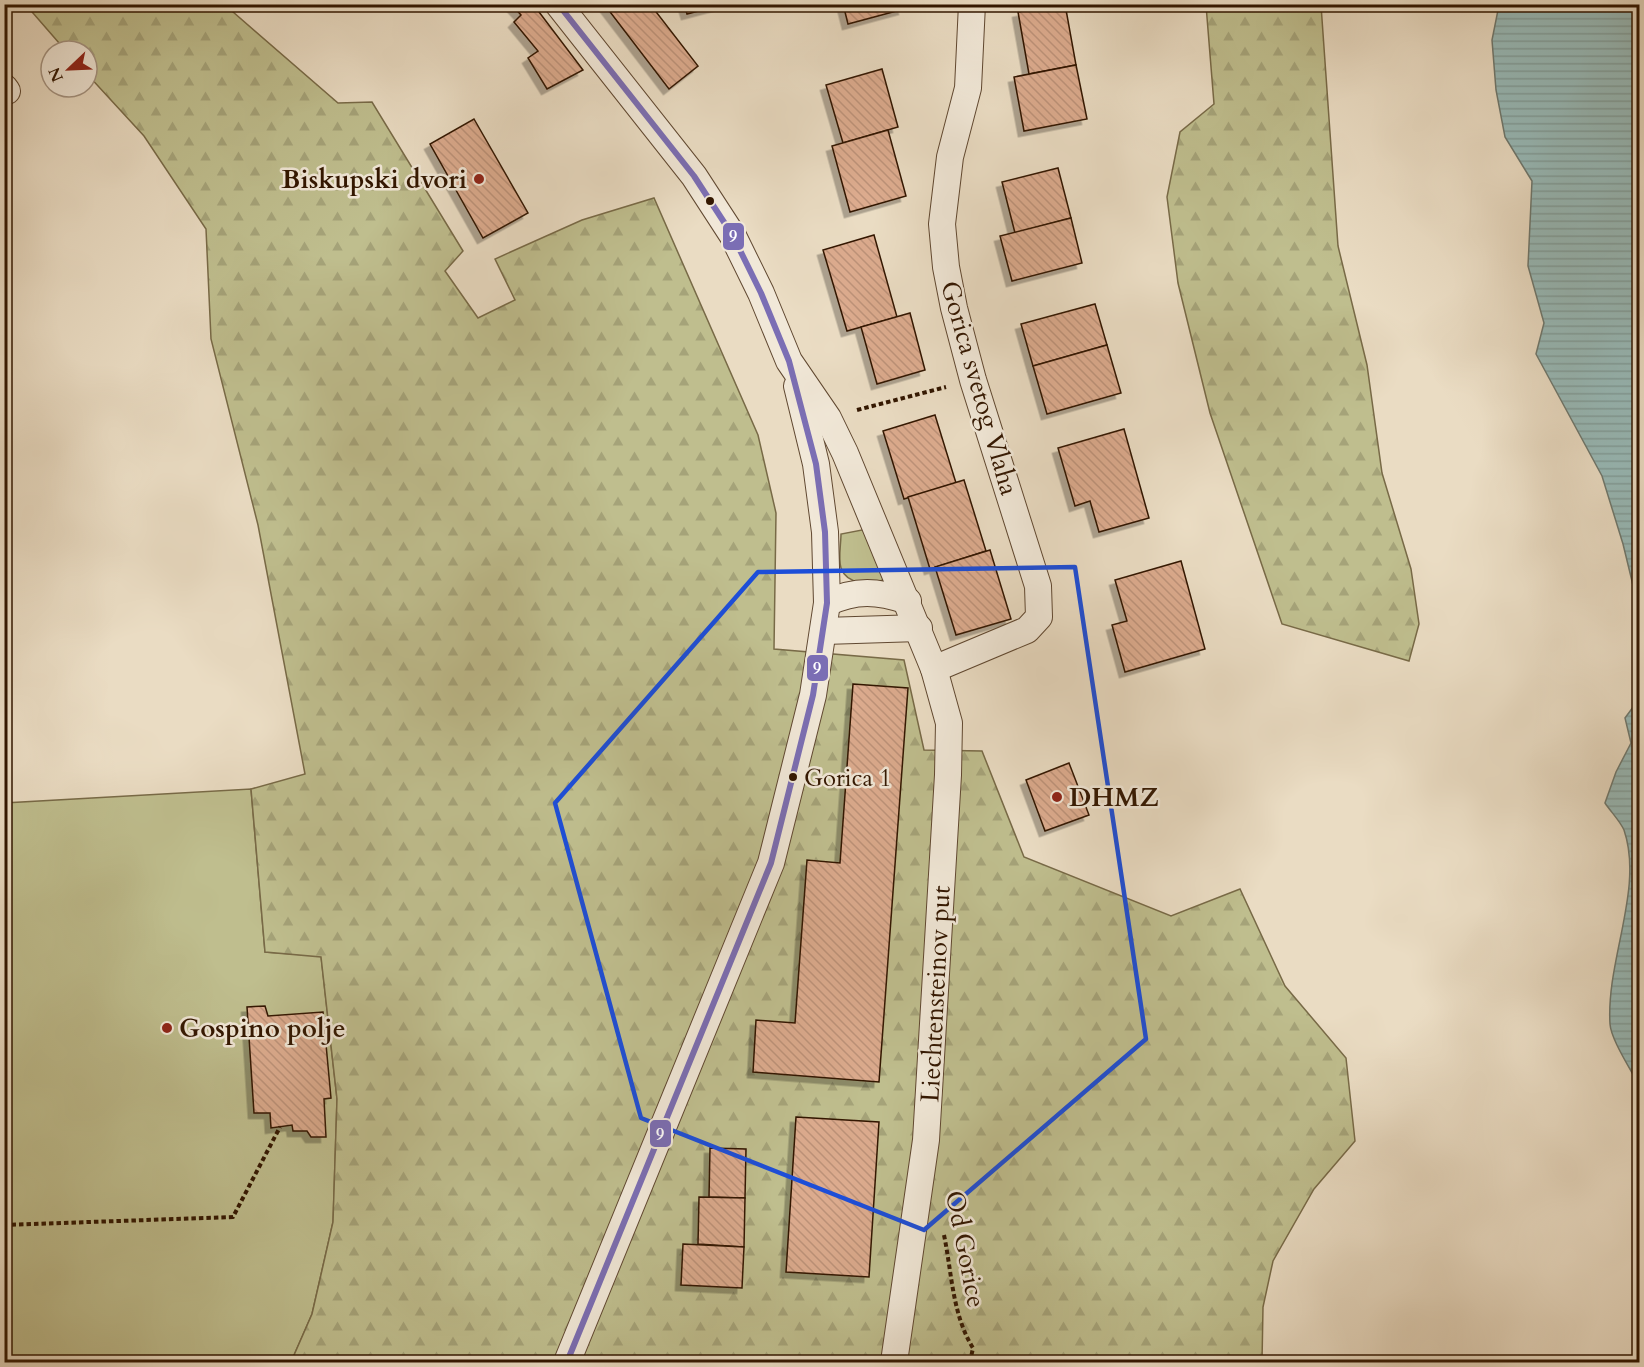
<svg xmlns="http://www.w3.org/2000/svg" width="1644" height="1367" font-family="Cardo,serif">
	<defs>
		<pattern id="forest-firs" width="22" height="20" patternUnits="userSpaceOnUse" patternTransform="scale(1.5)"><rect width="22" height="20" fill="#bfbe8e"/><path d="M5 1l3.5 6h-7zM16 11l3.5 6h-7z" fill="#a5a379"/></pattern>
		<pattern id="water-rules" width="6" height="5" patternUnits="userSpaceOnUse" patternTransform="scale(1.5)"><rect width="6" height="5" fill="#98bab8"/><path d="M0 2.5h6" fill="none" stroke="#839f9c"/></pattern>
		<pattern id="building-back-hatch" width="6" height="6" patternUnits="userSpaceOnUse" patternTransform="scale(1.5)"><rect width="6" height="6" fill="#dcab8e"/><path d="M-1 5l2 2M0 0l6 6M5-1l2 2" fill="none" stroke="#bd9279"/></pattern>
		<filter id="shadow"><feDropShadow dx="-5.5" dy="5.5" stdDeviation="0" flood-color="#0004"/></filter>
	</defs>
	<rect width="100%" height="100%" fill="#eadcc3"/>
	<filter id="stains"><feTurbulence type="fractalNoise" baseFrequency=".00333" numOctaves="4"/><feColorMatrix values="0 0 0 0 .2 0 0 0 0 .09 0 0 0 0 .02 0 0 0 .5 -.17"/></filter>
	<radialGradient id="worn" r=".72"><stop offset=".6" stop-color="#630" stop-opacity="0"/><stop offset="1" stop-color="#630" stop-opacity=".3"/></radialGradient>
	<g fill="#bfbe8e" stroke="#786a47" stroke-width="1.5">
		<path d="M867,529l18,45 -2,6c-13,5 -36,5 -42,-12 -3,-9 0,-24 0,-34z"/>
		<path d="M251,789l14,163 56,4 16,143 -4,123 -21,92 -21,48h-286l-1,-559z"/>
	</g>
	<g fill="url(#forest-firs)" stroke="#786a47" stroke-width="1.5">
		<path d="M26,5h199l113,98 34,-1 91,149 -18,20 33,47 37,-18 -20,-41 87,-39 72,-22 104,237 18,78 -2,136 130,11 20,90 58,1 42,106 147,59 69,-27 45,97 61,72 9,83 -41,48 -41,72 -10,46 -1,55h-971l21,-48 21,-92 4,-123 -16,-142 -56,-5 -14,-163 54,-15 -47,-249 -47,-186 -5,-110 -62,-93 -57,-62v-23h-21z"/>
		<path d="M1206,5h115l17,241 29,119 15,108 29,96 8,55 -10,37 -127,-37 -72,-211 -32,-130 -11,-86 13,-65 34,-28z"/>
	</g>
	<g fill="url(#water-rules)" stroke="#6f786e" stroke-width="1.5">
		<path d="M1499,5h140v605l-16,-66 -21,-68 -66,-122 8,-31 -16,-57 4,-85 -27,-44 -9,-47 -4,-50z"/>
		<path d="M1639,699v387c-7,-15 -28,-46 -29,-62 -4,-64 34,-135 14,-194 -4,-9 -13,-18 -19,-27l11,-31 15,-29 -6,-25z"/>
	</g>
	<g fill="url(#building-back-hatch)" stroke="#321600" stroke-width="1.5" filter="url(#shadow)">
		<path d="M511,4h22l50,66 -36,19 -19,-31 10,-7 -24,-29 7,-7z"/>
		<path d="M604,4h46l48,62 -29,23z"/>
		<path d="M684,4h41l-38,10z"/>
		<path d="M843,4h59l2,5 -56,15z"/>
		<path d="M1056,4h9l11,61 -47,9 -11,-62z"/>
		<path d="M1076,65l11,54 -63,12 -10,-54z"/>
		<path d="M882,69l16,58 -55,16 -17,-58z"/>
		<path d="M474,119l54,94 -45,25 -53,-94z"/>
		<path d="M888,130l18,66 -56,16 -18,-66z"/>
		<path d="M1058,168l13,50 -56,15 -13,-51z"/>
		<path d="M1071,218l11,45 -70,18 -12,-45z"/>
		<path d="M874,235l23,82 -50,14 -24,-81z"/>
		<path d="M1095,304l12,41 -74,21 -12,-42z"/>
		<path d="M910,313l15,57 -48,14 -16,-57z"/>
		<path d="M1107,345l14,48 -74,21 -14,-48z"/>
		<path d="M935,415l21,68 -52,16 -21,-68z"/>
		<path d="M1124,429l25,89 -50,14 -9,-31 -15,5 -17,-58z"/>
		<path d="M964,480l22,71 -56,18 -22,-72z"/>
		<path d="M990,550l21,69 -55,16 -21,-68z"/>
		<path d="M1181,561l24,88 -80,23 -13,-47 15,-4 -12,-41z"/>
		<path d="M853,684l55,4 -29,394 -126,-10 3,-52 39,3 12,-163 33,3z"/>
		<path d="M1069,763l20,52 -44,16 -19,-51z"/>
		<path d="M265,1006l3,10 55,-4 8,86 -7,1 2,38h-15l-4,-6h-14l-1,-6 -21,3 -1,-15h-16l-7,-106z"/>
		<path d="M796,1117l83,5 -10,155 -83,-5z"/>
		<path d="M710,1148l36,1 -1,49 -36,-1z"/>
		<path d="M699,1197l46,1 -1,49 -46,-3z"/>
		<path d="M683,1244l61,3 -2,41 -61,-3z"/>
	</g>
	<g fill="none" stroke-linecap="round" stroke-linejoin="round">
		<g stroke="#604831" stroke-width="28">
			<g id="street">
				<path d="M558,4l136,172 39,60 28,57 28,68 39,57 17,35 89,216 15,54 -1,52 -22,365 -32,222"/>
				<path d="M4,87l3,4"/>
				<path d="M827,603c29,-14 51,-12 81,-2"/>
				<path d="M824,631l95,-3"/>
				<path d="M934,669l93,-39 12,-13 -1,-31 -65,-206 -19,-72 -8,-41 -4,-43 8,-67 18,-69 4,-84"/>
				<path d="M567,1362l204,-499 42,-168 14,-92 -2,-71 -9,-68 -19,-78"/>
			</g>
		</g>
		<g stroke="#321600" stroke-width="4" stroke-dasharray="4.5 3" stroke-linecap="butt">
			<path d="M857,410l89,-23"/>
			<path d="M4,1225l229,-8 47,-90"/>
			<path d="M944,1235c8,38 8,79 29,113l-3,14"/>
		</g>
		<use href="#street" stroke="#f1e8d8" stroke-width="26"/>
		<g stroke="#f1e8d8" stroke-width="10">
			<path id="bus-1" d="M558,4l136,172 39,60 28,57 28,68 27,103 9,68 2,71 -14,92 -42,168 -204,499"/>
		</g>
		<use href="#bus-1" stroke="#7b6eb4" stroke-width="6"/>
	</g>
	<path fill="none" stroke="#1d4ed8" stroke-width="4.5" stroke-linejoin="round" d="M1075,567l71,472 -222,191 -283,-112 -86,-315 203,-231z"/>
	<g fill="#8f2418" stroke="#f1e8d8" stroke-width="2">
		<circle cx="479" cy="179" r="6"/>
		<circle cx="1057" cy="797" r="6"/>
		<circle cx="167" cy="1028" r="6"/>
	</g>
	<g fill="#321600" stroke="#f1e8d8" stroke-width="2">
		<circle cx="710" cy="201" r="5"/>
		<circle cx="793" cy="777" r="5"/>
	</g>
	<g text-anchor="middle" stroke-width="5" stroke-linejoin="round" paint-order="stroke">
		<g font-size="24" fill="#321600" stroke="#f1e8d8" text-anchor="start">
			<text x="804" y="786">Gorica 1</text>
		</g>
		<g font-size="26" font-weight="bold" fill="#321600" stroke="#f1e8d8" text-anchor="start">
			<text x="467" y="188" text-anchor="end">Biskupski dvori</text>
			<text x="1069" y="806">DHMZ</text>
			<text x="179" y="1037">Gospino polje</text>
		</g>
		<g font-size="26" fill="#321600" stroke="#f1e8d8">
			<text transform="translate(980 388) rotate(74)" y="9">Gorica svetog Vlaha</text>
			<text transform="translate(935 994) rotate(-87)" y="9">Liechtensteinov put</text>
			<text transform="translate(966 1249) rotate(79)" y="9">Od Gorice</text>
		</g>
	</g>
	<g stroke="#f1e8d8" stroke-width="2">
		<rect x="722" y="222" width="23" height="29" rx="6" fill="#7b6eb4"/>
		<rect x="806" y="654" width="23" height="28" rx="6" fill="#7b6eb4"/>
		<rect x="649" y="1119" width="23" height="29" rx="6" fill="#7b6eb4"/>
	</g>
	<g font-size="16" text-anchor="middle" font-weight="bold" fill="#fff">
		<text x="733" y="242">9</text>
		<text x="817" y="674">9</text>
		<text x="660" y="1140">9</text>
	</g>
	<rect width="1644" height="1367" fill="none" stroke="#eadcc3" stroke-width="24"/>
	<rect x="6" y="6" width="1632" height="1355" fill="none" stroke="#321600" stroke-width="3"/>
	<rect x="12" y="12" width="1620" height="1343" fill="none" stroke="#321600" stroke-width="1.5"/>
	<g transform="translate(69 69) rotate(247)"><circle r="28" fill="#f1e8d8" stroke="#a59482" stroke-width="1.5"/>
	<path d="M0-4.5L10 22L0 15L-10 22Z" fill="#8f2418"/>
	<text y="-9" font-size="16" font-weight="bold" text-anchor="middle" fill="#321600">N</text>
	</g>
	<rect width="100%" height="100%" filter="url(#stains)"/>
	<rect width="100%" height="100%" fill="url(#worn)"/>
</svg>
